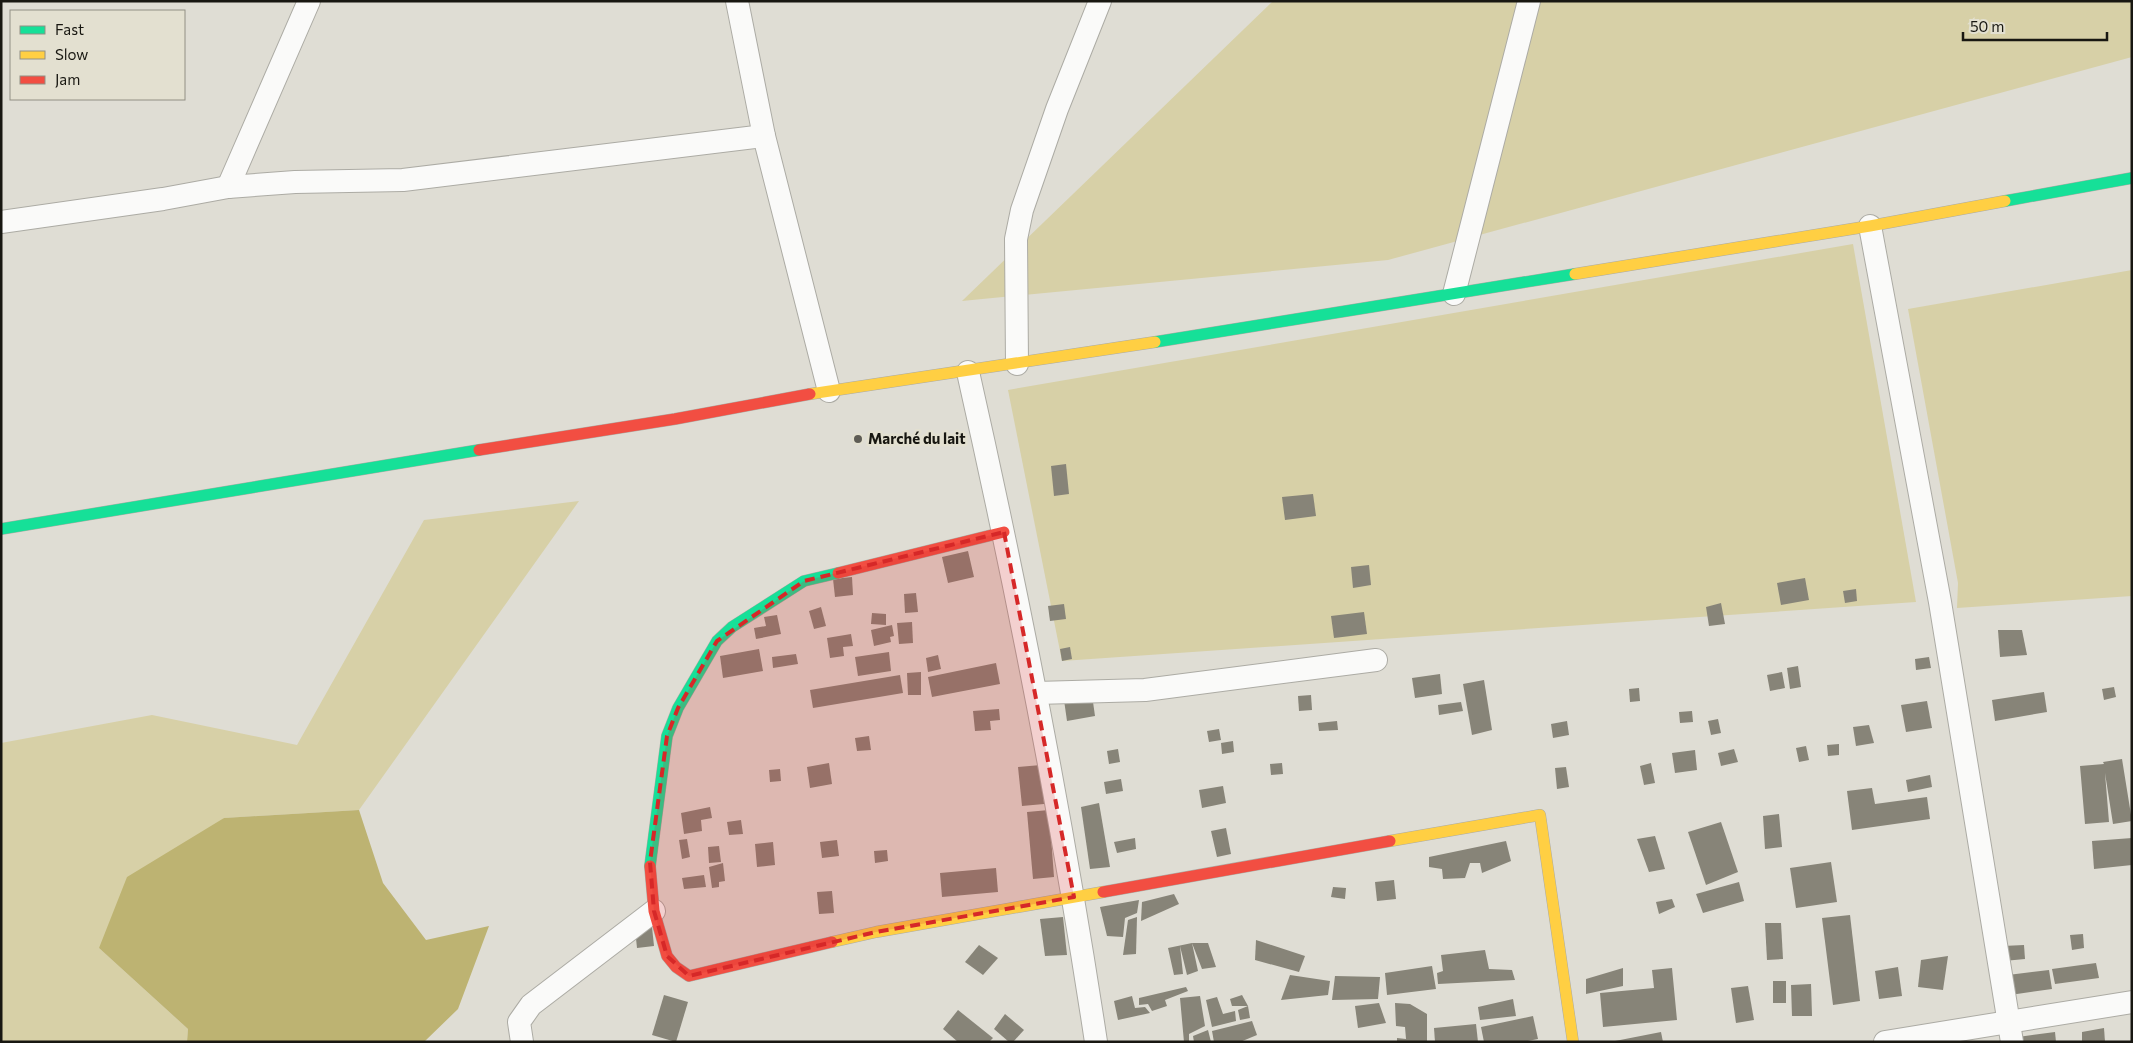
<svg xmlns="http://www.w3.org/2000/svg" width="2133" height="1043" font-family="Commissioner,sans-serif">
	<rect width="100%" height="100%" fill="#dfddd4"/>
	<g fill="#d7d0a7">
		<path d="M1273,1h859v56l-744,203 -426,41z"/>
		<path d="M1853,244l63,358 -854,59 -54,-271z"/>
		<path d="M2132,270v326l-175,12 1,-25 -50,-274z"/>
		<path d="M579,501l-220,309 -135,8 -125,130 89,81 -1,13h-186v-299l151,-28 145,30 127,-225z"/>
	</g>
	<path fill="#bdb372" d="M359,810l24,73 43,57 63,-14 -31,83 -34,33h-237l1,-13 -89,-81 28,-71 97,-59z"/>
	<g fill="#878478">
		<path d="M1066,464l3,30 -15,2 -3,-30z"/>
		<path d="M1313,494l3,22 -31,4 -3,-23z"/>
		<path d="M968,551l6,26 -26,6 -6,-26z"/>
		<path d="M1369,565l2,20 -18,3 -2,-21z"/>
		<path d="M852,577l1,18 -18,2 -2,-18z"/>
		<path d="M1805,578l4,22 -28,5 -4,-22z"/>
		<path d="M1856,589l1,12 -12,2 -2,-12z"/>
		<path d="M916,593l2,19 -13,1 -1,-19z"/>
		<path d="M1721,603l4,21 -16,2 -3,-19z"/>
		<path d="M1064,604l2,15 -16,2 -2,-15z"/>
		<path d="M821,607l5,19 -12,3 -5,-18z"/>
		<path d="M1364,612l3,22 -33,4 -3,-22z"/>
		<path d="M872,613l14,1v11l-15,-1z"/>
		<path d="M777,615l4,19 -25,5 -2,-11 12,-2 -2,-9z"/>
		<path d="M912,622l1,21 -14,1 -2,-21z"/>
		<path d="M892,625l2,11 -4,1 1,5 -17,4 -3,-16z"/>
		<path d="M1998,630h24l5,25 -27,2z"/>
		<path d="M851,634l2,12 -10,1 1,9 -14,2 -3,-20z"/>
		<path d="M1070,647l2,12 -10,2 -2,-12z"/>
		<path d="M759,649l4,22 -40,7 -3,-22z"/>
		<path d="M889,652l2,19 -33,5 -3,-19z"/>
		<path d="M796,654l2,10 -25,4 -1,-11z"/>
		<path d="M938,655l3,14 -13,3 -2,-14z"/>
		<path d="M1929,657l2,11 -15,2 -1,-11z"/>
		<path d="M996,663l4,21 -68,13 -4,-20z"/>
		<path d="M1798,666l3,21 -11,2 -3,-21z"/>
		<path d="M921,672v23h-13l-1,-22z"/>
		<path d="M1782,672l3,16 -15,3 -3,-16z"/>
		<path d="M1440,674l2,20 -27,4 -3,-20z"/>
		<path d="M900,675l3,18 -90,15 -3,-18z"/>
		<path d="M1484,680l8,50 -20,5 -9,-51z"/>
		<path d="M2114,687l2,10 -12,3 -2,-11z"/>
		<path d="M1639,688l1,13 -10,1 -1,-13z"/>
		<path d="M2044,692l3,20 -52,9 -3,-21z"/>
		<path d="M1092,695l3,21 -28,5 -3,-21z"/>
		<path d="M1311,695l1,15 -13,1 -1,-15z"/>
		<path d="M1927,701l5,27 -26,4 -5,-27z"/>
		<path d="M1461,702l2,9 -24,4 -1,-10z"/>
		<path d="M999,709l1,11 -10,1 1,9 -16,1 -2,-20z"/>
		<path d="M1692,711l1,11 -13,1 -1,-11z"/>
		<path d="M1718,719l3,14 -10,2 -3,-14z"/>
		<path d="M1337,721l1,9 -19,1 -1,-8z"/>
		<path d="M1567,721l2,14 -16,3 -2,-14z"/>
		<path d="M1869,725l5,18 -18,3 -3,-19z"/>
		<path d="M1219,729l2,11 -12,2 -2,-11z"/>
		<path d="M869,736l2,14 -14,1 -2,-13z"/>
		<path d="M1233,741l1,11 -12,2 -1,-11z"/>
		<path d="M1839,744v11l-11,1 -1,-11z"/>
		<path d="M1806,746l3,14 -10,2 -3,-14z"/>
		<path d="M1118,749l2,13 -11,2 -2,-13z"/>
		<path d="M1734,749l4,13 -17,4 -3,-13z"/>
		<path d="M1695,750l2,20 -22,3 -3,-20z"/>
		<path d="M2122,759l10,62 -19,3 -8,-51 4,49 -24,2 -5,-58 24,-2 -1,-2z"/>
		<path d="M829,763l3,21 -22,4 -3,-21z"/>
		<path d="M1282,763l1,11 -12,1 -1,-11z"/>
		<path d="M1651,763l4,20 -11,2 -4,-19z"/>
		<path d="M1041,765l3,39 -22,2 -4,-39z"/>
		<path d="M1566,767l3,20 -12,2 -2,-21z"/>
		<path d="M780,769l1,12 -11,1 -1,-12z"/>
		<path d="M1930,775l2,12 -24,5 -2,-12z"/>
		<path d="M1121,779l2,12 -17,3 -2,-12z"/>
		<path d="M1223,786l3,17 -24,5 -3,-18z"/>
		<path d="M1872,788l3,16 52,-7 3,22 -78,11 -5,-39z"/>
		<path d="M1099,803l11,64 -20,2 -9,-62z"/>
		<path d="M710,807l2,11 -11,2 1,11 -18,3 -3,-21z"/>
		<path d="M1049,810l5,67 -21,2 -6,-67z"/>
		<path d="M1779,814l3,33 -17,2 -2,-33z"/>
		<path d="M741,820l2,14 -14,1 -2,-13z"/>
		<path d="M1721,822l17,50 -32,13 -18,-53z"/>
		<path d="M1226,828l5,26 -14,3 -6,-26z"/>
		<path d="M1655,836l10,33 -16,3 -12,-33z"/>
		<path d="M1135,838l1,11 -19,4 -3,-11z"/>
		<path d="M2132,838v27l-38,4 -2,-28z"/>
		<path d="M687,839l3,18 -8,2 -3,-19z"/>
		<path d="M837,840l2,16 -17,2 -2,-16z"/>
		<path d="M1506,841l5,20 -29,12 -2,-10h-10l-5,15 -22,1 -1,-10 -13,-2v-10z"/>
		<path d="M773,842l2,23 -18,2 -2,-23z"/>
		<path d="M719,846l2,16 -12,1 -1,-16z"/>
		<path d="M887,850l1,11 -13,2 -1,-12z"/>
		<path d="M1831,862l6,40 -41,6 -6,-40z"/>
		<path d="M723,863l2,18 -6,1v5l-7,1 -3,-21z"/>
		<path d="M996,868l2,24 -56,5 -2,-24z"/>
		<path d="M704,875l2,12 -22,2 -2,-11z"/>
		<path d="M1394,880l2,19 -19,2 -2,-19z"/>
		<path d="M1739,882l5,19 -41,12 -7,-19z"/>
		<path d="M1333,887l13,1 -1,11 -14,-2z"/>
		<path d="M832,891l2,22 -15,1 -2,-22z"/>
		<path d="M1174,894l5,10 -38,17 1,-19z"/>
		<path d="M1672,899l3,8 -16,7 -3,-12z"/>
		<path d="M1139,900l-2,13 -12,5 -2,19 -16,-1 -7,-29z"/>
		<path d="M1850,915l10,86 -27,4 -11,-87z"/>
		<path d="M1063,917l4,38 -22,1 -5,-37z"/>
		<path d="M1137,917l-1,37 -13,1 5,-35z"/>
		<path d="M1765,923h16l2,36 -16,1z"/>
		<path d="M652,927l2,19 -17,2 -2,-19z"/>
		<path d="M2083,934l1,14 -12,2 -2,-15z"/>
		<path d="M1256,940l49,16 -6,16 -44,-12z"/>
		<path d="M1192,943l6,28 -11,4 -7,-29 3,28 -9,1 -6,-27 24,-5h16l8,24 -14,2z"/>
		<path d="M979,945l19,13 -15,17 -18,-13z"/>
		<path d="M2024,945l1,14 -21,2 -1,-15z"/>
		<path d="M1485,950l4,19 23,1 3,10 -77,4 -1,-11 6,-2 -2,-16z"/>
		<path d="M1948,956l-5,34 -25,-3 3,-27z"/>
		<path d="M2096,963l3,15 -44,6 -3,-15z"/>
		<path d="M1432,966l4,23 -49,6 -2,-22z"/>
		<path d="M1898,967l4,29 -23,3 -4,-28z"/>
		<path d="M1623,968v18l-37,8v-15z"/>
		<path d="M1672,968l5,52 -74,7 -3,-34 54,-5 -2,-18z"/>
		<path d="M2049,970l3,19 -42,6 -2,-20z"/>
		<path d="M1290,975l40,6 -2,14 -47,5z"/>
		<path d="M1335,976l45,1 -2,22 -46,1z"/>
		<rect x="1773" y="981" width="13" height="22"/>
		<path d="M1811,984l1,32h-20l-1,-31z"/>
		<path d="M1748,986l6,34 -18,3 -5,-35z"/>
		<path d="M1186,987l2,4 -23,9 2,6 -15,5 -4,-7 -9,1v-7z"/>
		<path d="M664,995l24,7 -12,40 -24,-7z"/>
		<path d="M1242,995l6,11h-16l-2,-7z"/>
		<path d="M1132,996l3,12 10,-1 5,6 -32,7 -4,-19z"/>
		<path d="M1200,996l5,30 -16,8v8h-5l-4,-44z"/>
		<path d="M1217,997l6,17 12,-3 1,10 -24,6 -6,-27z"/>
		<path d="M1513,999l3,17 -36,4 -2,-13z"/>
		<path d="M1379,1003l7,20 -28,5 -3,-22z"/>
		<path d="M1395,1003l15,1 17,10v28h-30v-4l9,1 -1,-12 -9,-1z"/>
		<path d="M1248,1006l2,12 -10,2 -2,-10z"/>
		<path d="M958,1010l35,28 -4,4h-31l-15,-13z"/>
		<path d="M1005,1014l19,16 -11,12h-4l-15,-13z"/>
		<path d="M1533,1016l5,23 -16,3h-38l-3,-15z"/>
		<path d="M1252,1021l5,14 -17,7h-26l-2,-11z"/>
		<path d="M1476,1024l2,18h-43l-1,-14z"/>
		<path d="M2104,1028l1,14h-23v-10z"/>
		<path d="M1208,1030l3,12h-17l-1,-6z"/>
		<path d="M1661,1032l2,10h-48v-1z"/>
		<path d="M2055,1032l1,10h-37l-1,-5z"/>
	</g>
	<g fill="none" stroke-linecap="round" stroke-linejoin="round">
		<g stroke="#acaba4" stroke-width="24">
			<g id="street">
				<path d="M737,1l27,135 65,255"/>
				<path d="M228,187l81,-186"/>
				<path d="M1,222l162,-23 65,-12 67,-5 108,-2 361,-44"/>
				<path d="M1870,226l70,376 72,440"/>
				<path d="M1454,294l75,-293"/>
				<path d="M1017,364l-1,-125 6,-29 35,-101 43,-108"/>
				<path d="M968,372c50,222 94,445 128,670"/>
				<path d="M1036,693l109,-3 231,-30"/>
				<path d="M522,1042l-3,-20 12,-17 123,-94"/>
				<path d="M1885,1042l247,-40"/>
			</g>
		</g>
		<g stroke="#acaba4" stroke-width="12">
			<g id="fast">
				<path d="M2005,201l127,-23"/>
				<path d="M1155,342l420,-68"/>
				<path d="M1,529l478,-79"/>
				<path d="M650,866l17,-130 11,-28 39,-67 15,-14 72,-46 34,-8"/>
			</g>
		</g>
		<g stroke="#acaba4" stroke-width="12">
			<g id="slow">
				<path d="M1575,274l295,-48 135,-25"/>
				<path d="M810,394l345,-52"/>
				<path d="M1390,841l150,-26 33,227"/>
				<path d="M832,942l44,-10 227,-40"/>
			</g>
		</g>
		<g stroke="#acaba4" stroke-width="12">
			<g id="jam">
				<path d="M479,450l196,-31 135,-25"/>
				<path d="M838,573l166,-41"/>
				<path d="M650,866l4,45 13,45 9,11 13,9 143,-34"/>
				<path d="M1103,892l287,-51"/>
			</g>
		</g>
		<use href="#street" stroke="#fafaf9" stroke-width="22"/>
		<use href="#fast" stroke="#16e098" stroke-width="11"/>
		<use href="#slow" stroke="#ffcf43" stroke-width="11"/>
		<use href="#jam" stroke="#f24e42" stroke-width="11"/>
	</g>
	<path fill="#d62828" fill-opacity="0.2" stroke="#d62828" stroke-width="4" stroke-dasharray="10 6" stroke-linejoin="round" d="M1004,532l70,365 -198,35 -187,44 -22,-20 -13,-45 -4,-49 17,-126 11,-28 39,-67 87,-60z"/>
	<circle fill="#5e5c55" stroke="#e3e0d0" stroke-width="2" cx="858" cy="439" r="5"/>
	<g text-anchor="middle" stroke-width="5" stroke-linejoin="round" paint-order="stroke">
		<g font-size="15" font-weight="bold" fill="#181711" stroke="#e3e0d0" text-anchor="start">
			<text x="868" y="444">Marché du lait</text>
		</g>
	</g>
	<rect width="2133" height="1043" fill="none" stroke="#181711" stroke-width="5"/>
	<rect x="10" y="10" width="175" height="90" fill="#e3e0d0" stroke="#929084"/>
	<rect x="20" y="26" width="25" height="8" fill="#16e098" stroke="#929084"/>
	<text x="55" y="35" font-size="15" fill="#181711">Fast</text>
	<rect x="20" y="51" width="25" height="8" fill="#ffcf43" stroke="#929084"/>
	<text x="55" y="60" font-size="15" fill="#181711">Slow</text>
	<rect x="20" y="76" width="25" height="8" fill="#f24e42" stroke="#929084"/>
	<text x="55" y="85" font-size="15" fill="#181711">Jam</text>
	<path d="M1963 32v8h144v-8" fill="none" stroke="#181711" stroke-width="2.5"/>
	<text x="1970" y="32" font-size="15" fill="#181711" stroke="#e3e0d0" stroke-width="4" paint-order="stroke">50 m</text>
</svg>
